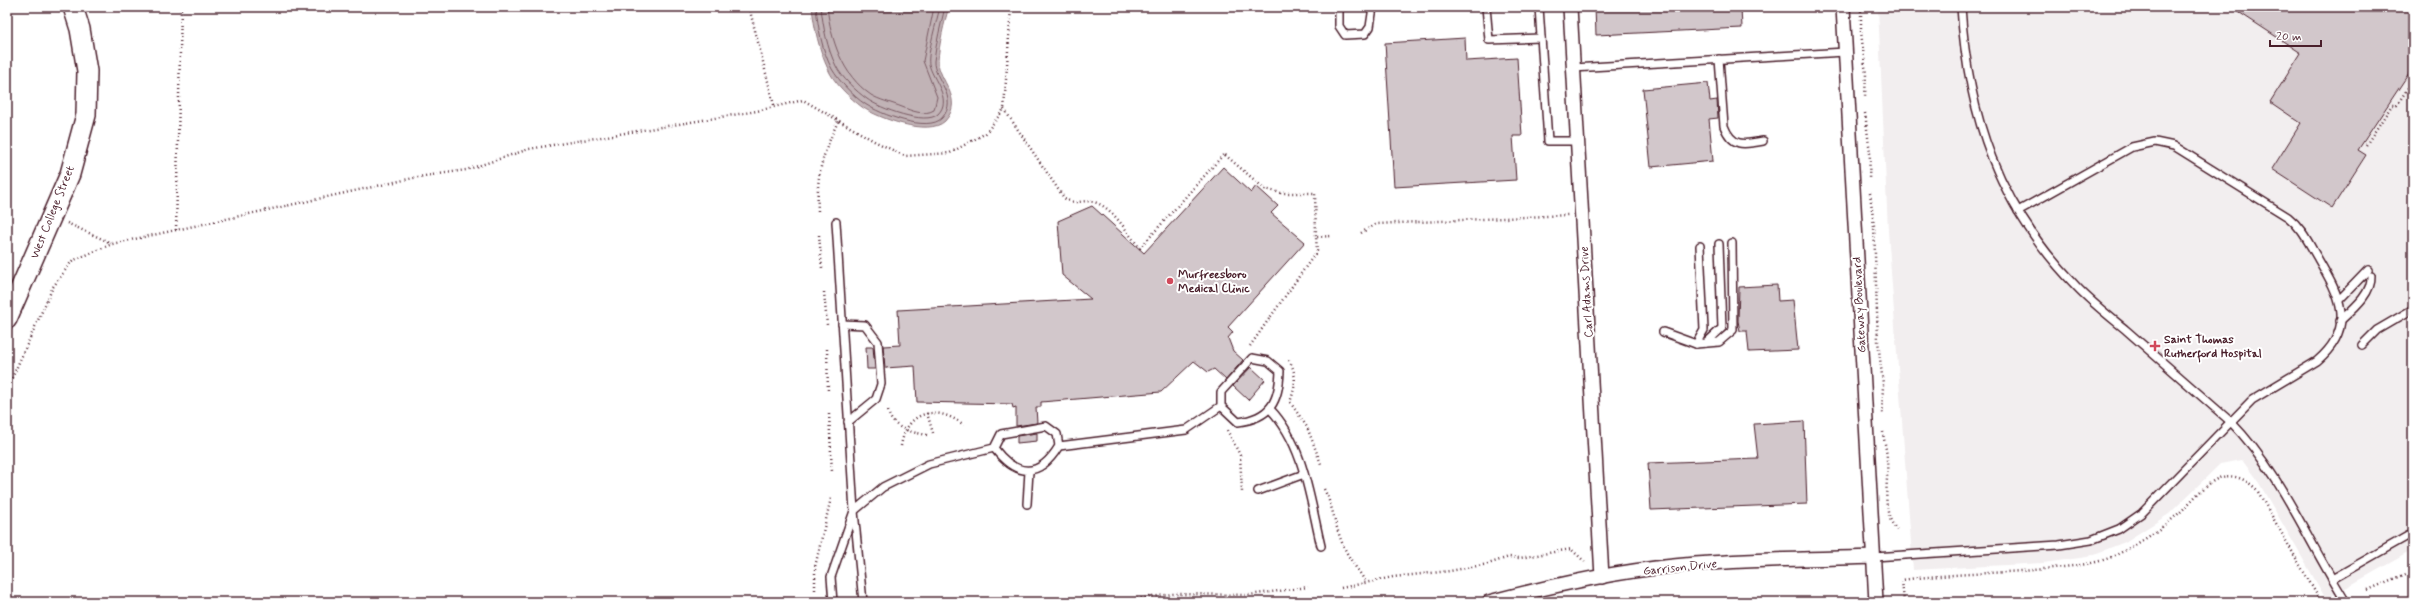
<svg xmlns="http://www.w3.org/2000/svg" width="2420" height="609" font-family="Mynerve,sans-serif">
	<rect width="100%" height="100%" fill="#fff"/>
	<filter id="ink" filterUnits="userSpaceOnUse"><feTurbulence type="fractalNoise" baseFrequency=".025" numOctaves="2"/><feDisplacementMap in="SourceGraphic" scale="8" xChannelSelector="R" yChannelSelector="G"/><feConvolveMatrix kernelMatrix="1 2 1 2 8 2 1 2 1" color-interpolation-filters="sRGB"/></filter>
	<g filter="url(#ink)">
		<path fill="#f2eeef" d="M1878,7h535v543l-87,49 -67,-116 -17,-23 -22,4 -51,50 -44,28 -38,15 -44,6 -130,7 -25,-339z"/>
		<path fill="#c1b3b6" stroke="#91787e" d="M812,7h137c-5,16 -10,37 -11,54 0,19 27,38 7,60 -16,16 -67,-3 -83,-14 -12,-9 -28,-24 -34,-38 -9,-19 -14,-42 -16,-62z"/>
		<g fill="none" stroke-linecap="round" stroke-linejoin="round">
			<g stroke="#7a5a63" stroke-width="1">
				<path d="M816,7c2,20 6,44 16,62 7,12 21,27 33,35 15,10 63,29 77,14 18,-21 -9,-39 -8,-57 2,-18 7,-37 11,-54"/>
				<path d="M821,7c2,19 6,41 15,59 6,12 20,25 31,33 12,9 59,27 71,15 15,-15 -6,-35 -9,-50 -2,-11 8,-44 11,-57"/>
				<path d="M827,7c4,33 15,68 44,88 8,5 21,8 31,12 10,4 22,9 32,3l3,-13 -14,-36 11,-54"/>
			</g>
		</g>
		<g fill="#d2c7cb" stroke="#4a1f2b">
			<path d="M1595,7h146l1,21 -146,7z"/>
			<path d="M2231,7h182v60l-55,83 8,5 -34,53 -60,-39 29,-46 -31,-21 31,-49z"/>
			<path d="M1465,38l1,23 51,-3 5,78h-9l3,44 -122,7 -9,-144z"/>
			<path d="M1708,83l2,18 7,-1 1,18 -9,1 4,42 -62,6 -8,-78z"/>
			<path d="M1223,167l28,26 5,-7 22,20 -7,7 34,29 -77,85 5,5 -5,6 5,13 10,9 -17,20 -12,-11 -6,3 -14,-11 -33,31 -120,10v5h-5l1,16 -21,3v-19l-3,1 -1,-4 -95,-2 -2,-36 -30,2 -2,-22 17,-1 -2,-35 193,-11 -29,-24 -4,-54 34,-15 52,47z"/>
			<path d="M1777,285l1,16 15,-1 5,50 -49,2 -2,-21h-7l-2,-10 1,-34z"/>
			<path d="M866,347h7l2,22h-8z"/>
			<path d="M1251,367l14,13 -17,20 -15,-14z"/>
			<path d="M1804,421l3,83 -156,6 -3,-47 110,-4 -4,-35z"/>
			<path d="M1037,433v8l-20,2v-7z"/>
		</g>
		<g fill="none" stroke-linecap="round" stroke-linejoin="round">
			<g stroke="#4a1f2b" stroke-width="10">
				<g id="lane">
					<path d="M1339,7v19l6,9 20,-1 5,-7 3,-20"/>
					<path d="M1486,7l3,33 52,-2"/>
					<path d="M1539,7l9,134h30"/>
					<path d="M1961,7c7,110 37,199 115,279 15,16 33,30 50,44 35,31 70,61 105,92 50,51 77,120 115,180"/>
					<path d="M1719,59l5,67c8,21 19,19 39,15"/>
					<path d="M1573,68l272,-16"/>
					<path d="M836,222l18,289 9,91"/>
					<path d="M2340,299l28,-29"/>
					<path d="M2340,321c13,-12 32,-27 31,-45"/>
					<path d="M842,324l23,1 13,17 3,42 -5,15 -28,23"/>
					<path d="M1663,332l33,12 23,-2 14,-12 -1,-87"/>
					<path d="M1706,343l16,-15 -3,-84"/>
					<path d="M1696,344l8,-14 -4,-84"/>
					<path d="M2362,345l15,-15 36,-21"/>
					<path d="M1270,409c34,35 40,91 51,137"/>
					<path d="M1059,446l127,-16 35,-24v-14l31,-34 16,3 12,10c-1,30 -9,47 -42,51l-17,-16"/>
					<path d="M1258,491l46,-17"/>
					<path d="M1027,504l2,-33"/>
					<path d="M1874,557l185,-12 32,-5 28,-11 23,-16 110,-113 65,-39c41,-35 22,-66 0,-104 -9,-15 -15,-29 -29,-40l-114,-71 -19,-4 -23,5 -114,64"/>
					<path d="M2332,579l81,-46"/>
					<path d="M833,602l-2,-25 23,-66 29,-24 46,-23 65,-16 7,-14 45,-8 11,8 2,12c-20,33 -43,31 -65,2"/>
				</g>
			</g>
			<g stroke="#4a1f2b" stroke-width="16">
				<g id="street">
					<path d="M1570,7l32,570"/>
					<path d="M1843,7l33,595"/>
					<path d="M1489,602c68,-18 136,-33 206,-38 59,-5 120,-5 179,-7"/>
				</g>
			</g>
			<g stroke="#4a1f2b" stroke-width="22">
				<path id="secondary" d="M7,319l63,-145 16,-59 1,-44 -7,-42 -7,-22"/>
			</g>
			<g stroke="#4a1f2b" stroke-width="2.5" stroke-dasharray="1 3" stroke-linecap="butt">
				<path d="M749,7l25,98"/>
				<path d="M1861,7v25l5,42 -1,22"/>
				<path d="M1004,109l60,89c11,8 18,1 30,4 19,5 33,31 46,46l84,-94 41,35 16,4h34l1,44 16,-1"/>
				<path d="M1865,113l5,40 -1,27"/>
				<path d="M2366,145l26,-40h5l16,-25"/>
				<path d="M1870,193l4,33 4,115 5,43 -1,31"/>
				<path d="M818,211c-2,-39 5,-57 21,-92"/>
				<path d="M67,223l44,20"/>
				<path d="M176,230l5,-223"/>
				<path d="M1361,233l15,-9 192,-9"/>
				<path d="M819,235l3,33"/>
				<path d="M824,292l3,33"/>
				<path d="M1250,346l67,-95 -1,-14"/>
				<path d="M827,349l1,44"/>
				<path d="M1289,360c8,14 7,26 1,42l17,25 14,37"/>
				<path d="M7,389l46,-102 19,-26 40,-17 306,-67 48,-7 63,-21 228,-38 46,-11 73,42 29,14 45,-3 36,-20 18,-24 7,-102"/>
				<path d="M888,411c4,18 23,21 39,24"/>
				<path d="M927,413l6,20"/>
				<path d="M829,414l3,58"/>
				<path d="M1227,430l13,25 2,37"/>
				<path d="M1883,432c1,9 4,19 4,28 2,23 -7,51 10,70"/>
				<path d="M901,446c6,-37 36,-41 63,-21"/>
				<path d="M1324,489c10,20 11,38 19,56 6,14 15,25 23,37"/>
				<path d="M1341,588l52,-11 57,-6 38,-7 21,-7 11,1 51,-9 15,14"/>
				<path d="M2368,590l45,-19"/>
				<path d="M815,602v-35l16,-69"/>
				<path d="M1113,602l60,-8 76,1 59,-8"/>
				<path d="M1904,602l-2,-22c50,-7 101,-6 151,-12 21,-2 46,-4 65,-14 22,-11 42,-24 60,-40 13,-11 27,-32 44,-37 15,-3 26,4 35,13l64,112"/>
			</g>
			<use href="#lane" stroke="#fff" stroke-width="7"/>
			<use href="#street" stroke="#fff" stroke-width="13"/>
			<use href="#secondary" stroke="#fff" stroke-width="19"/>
		</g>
	</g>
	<g fill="#d1495b" stroke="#fff" stroke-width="1.5">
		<circle cx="1170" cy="281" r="4"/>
		<path d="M2153 340h4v4h4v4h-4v4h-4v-4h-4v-4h4z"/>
	</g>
	<g text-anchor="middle" stroke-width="4" stroke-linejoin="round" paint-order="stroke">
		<g font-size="12" fill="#4a1f2b" stroke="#fff">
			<text transform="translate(52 212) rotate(-68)" y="4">West College Street</text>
			<text transform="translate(1586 292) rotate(-93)" y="4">Carl Adams Drive</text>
			<text transform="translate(1859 305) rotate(-93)" y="4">Gateway Boulevard</text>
			<text transform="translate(1680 567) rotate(-6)" y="4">Garrison Drive</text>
		</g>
		<g font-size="12" font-weight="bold" fill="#4a1f2b" stroke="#fff" text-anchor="start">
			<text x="1178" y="278">Murfreesboro<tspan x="1178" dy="14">Medical Clinic</tspan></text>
			<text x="2164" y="343">Saint Thomas<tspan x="2164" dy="14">Rutherford Hospital</tspan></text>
		</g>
	</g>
	<rect width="2420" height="609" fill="none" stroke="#fff" stroke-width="24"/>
	<rect x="12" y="12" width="2396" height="585" fill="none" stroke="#4a1f2b" stroke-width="1.5" filter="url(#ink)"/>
	<path d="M2270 40v6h51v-6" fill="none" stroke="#4a1f2b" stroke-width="2"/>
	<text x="2276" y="40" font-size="12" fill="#4a1f2b" stroke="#ffffff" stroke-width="3" paint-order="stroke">20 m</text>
</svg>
